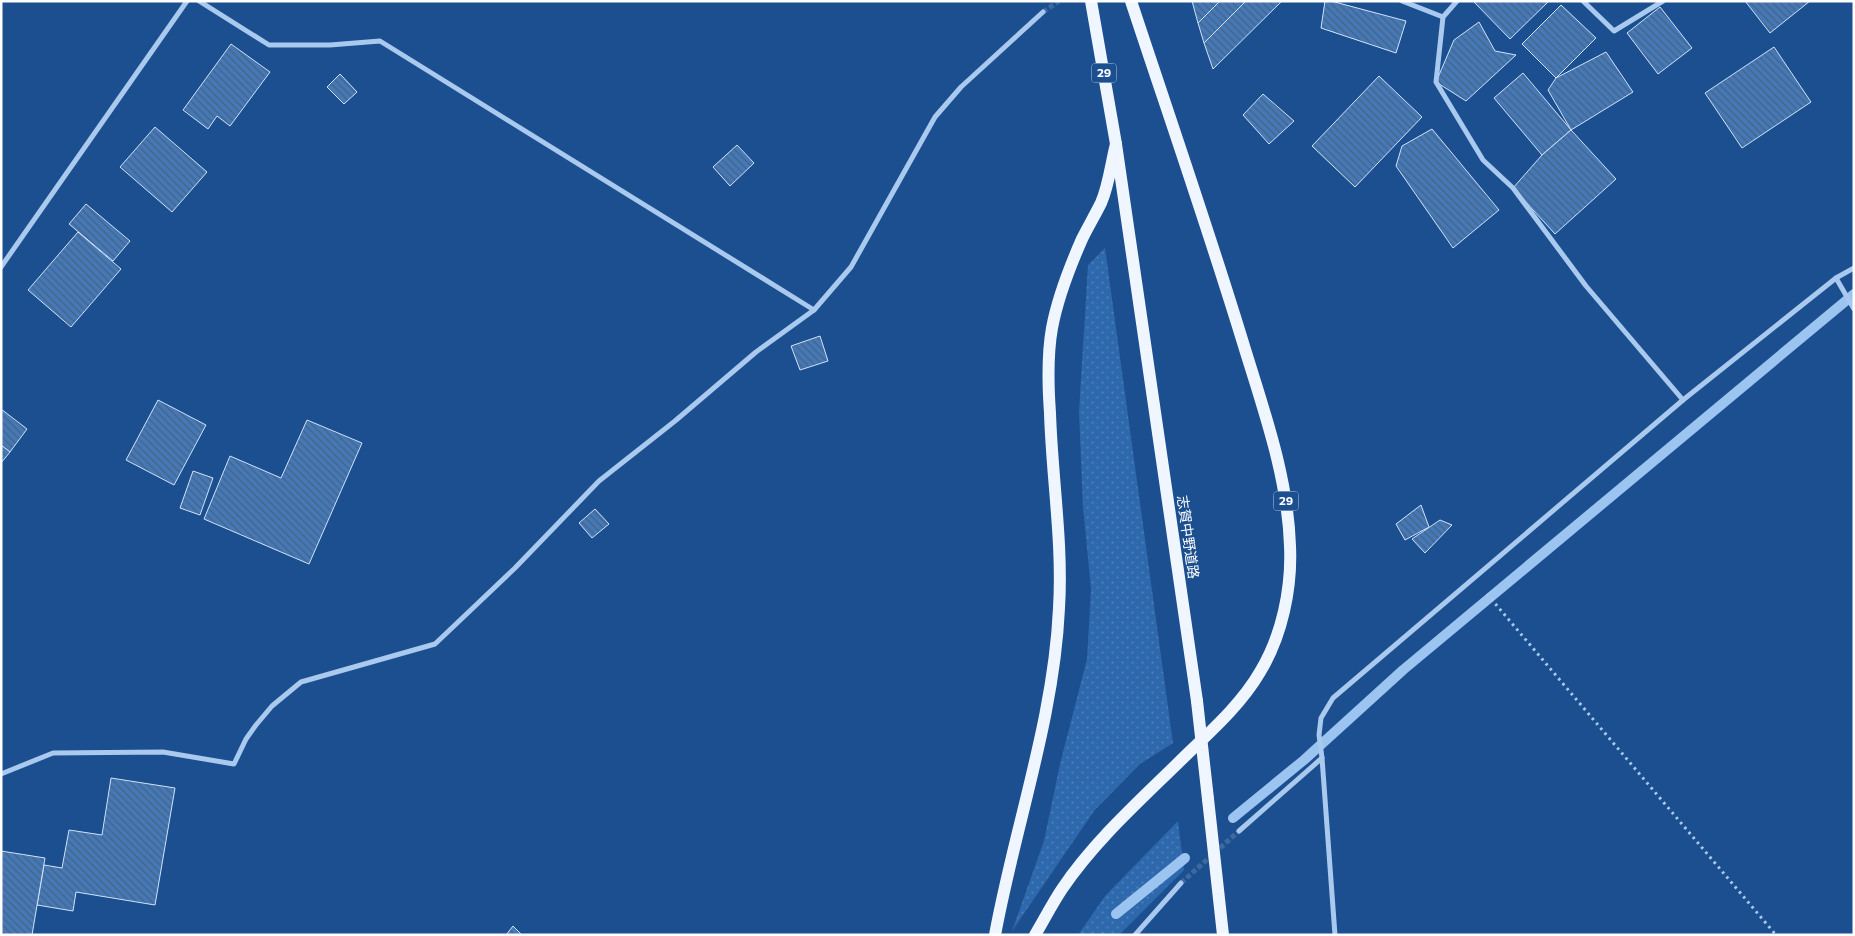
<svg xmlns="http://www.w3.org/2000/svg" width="1855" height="936" font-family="Commissioner,'Noto Sans JP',sans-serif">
	<defs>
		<pattern id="grass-dots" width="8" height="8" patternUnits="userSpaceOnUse" patternTransform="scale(1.25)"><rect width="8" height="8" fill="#2e69ad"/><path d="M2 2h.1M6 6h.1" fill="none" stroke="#4d80b9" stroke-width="1.8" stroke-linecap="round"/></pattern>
		<pattern id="building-back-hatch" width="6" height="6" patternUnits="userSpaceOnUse" patternTransform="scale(1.25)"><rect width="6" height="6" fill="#4478b7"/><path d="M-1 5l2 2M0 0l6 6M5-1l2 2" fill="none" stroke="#486282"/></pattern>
	</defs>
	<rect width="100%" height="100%" fill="#1b4f8f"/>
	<g fill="url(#grass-dots)">
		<path d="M1105,248l68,495 -33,21 -46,47 -82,120 32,-90 16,-77 27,-105 4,-70 -8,-82 -4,-95 9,-147z"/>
		<path d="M1178,821l6,49 -65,65h-41l27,-39z"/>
	</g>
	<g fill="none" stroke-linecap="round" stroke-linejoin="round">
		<g stroke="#9cc4f0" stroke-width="10">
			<path d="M1233,818l71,-58 99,-90 451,-376"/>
			<path d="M1116,914l69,-56"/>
		</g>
	</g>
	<g fill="url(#building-back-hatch)" stroke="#cfe3fa">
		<path d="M1192,1h28l-22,22z"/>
		<path d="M1220,1h26l-42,42 -6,-20z"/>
		<path d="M1246,1h36l-69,68 -9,-26z"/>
		<path d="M1325,1h6l75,20 -10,32 -75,-25z"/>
		<path d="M1473,1h76l-39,38z"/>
		<path d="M1745,1h65l-40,32z"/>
		<path d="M1561,5l35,33 -40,40 -34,-34z"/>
		<path d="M1660,7l32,41 -34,26 -31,-41z"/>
		<path d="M1479,22l16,29 21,4 -50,46 -30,-19 18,-42z"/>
		<path d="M231,44l39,28 -40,54 -13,-10 -9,13 -25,-19z"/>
		<path d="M1774,47l37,55 -69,46 -37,-55z"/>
		<path d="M1606,52l27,40 -62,38 -23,-40 8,-12z"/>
		<path d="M1523,73l48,57 -29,25 -48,-57z"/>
		<path d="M340,74l17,18 -13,12 -17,-17z"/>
		<path d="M1379,76l43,41 -67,70 -43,-41z"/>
		<path d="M1263,94l31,27 -25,23 -26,-29z"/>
		<path d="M155,127l52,45 -35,40 -52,-45z"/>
		<path d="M1432,129l67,81 -46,38 -57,-82 6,-20z"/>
		<path d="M1571,130l45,49 -61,55 -42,-46 29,-33z"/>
		<path d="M737,145l17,18 -24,23 -17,-19z"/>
		<path d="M86,204l44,37 -17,20 -44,-37z"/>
		<path d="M78,232l43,37 -50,58 -43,-37z"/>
		<path d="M820,336l8,25 -28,9 -9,-24z"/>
		<path d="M158,400l48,25 -32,60 -48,-25z"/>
		<path d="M1,409l26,20 -17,23 -9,-7z"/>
		<path d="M307,420l55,23 -53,121 -105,-45 26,-63 51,22z"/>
		<path d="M1,445l9,7 -9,11z"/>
		<path d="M193,471l20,7 -13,37 -20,-7z"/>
		<path d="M1421,505l8,22 -24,13 -9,-16z"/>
		<path d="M595,509l14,15 -17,14 -13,-15z"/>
		<path d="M1440,520l12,5 -27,28 -13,-14z"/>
		<path d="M111,778l64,10 -20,117 -79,-13 -3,19 -36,-6 7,-40 18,3 7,-38 33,5z"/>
		<path d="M1,851l44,7 -13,77h-31z"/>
		<path d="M513,926l9,9h-16z"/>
	</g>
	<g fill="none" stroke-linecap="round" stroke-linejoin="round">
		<g stroke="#3d69a0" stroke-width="5" stroke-dasharray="5 2.5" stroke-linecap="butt">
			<path d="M1043,12l16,-11"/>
			<path d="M1181,883l58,-52"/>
		</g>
		<path stroke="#a9c9ee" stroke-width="3" stroke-dasharray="2.5 4" stroke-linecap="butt" d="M1487,594l289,341"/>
		<g stroke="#a9c9ee" stroke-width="5">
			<path d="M199,1l70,44h61l50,-4 434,269"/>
			<path d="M1402,1l41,16"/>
			<path d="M1457,1l-14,16 -7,65 47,78 30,28 73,98 97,114"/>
			<path d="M1583,1l31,30 49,-30"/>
			<path d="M1,267l186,-266"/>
			<path d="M1836,278l18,31"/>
			<path d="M1,774l52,-21 110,-1 71,12 12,-25 10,-14 16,-19 29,-24 134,-38 80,-76 84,-87 76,-60 81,-69 58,-42 37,-43 84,-150 26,-30 82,-75"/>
			<path d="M1239,831l83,-73"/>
			<path d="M1135,935l46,-52"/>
			<path d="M1335,935l-13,-177 -3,-23 2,-17 12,-20 350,-298 153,-122 18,-10"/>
		</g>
		<g stroke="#f0f6ff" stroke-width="12">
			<path d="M1091,1l25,143 81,557"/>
			<path d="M1208,799l15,136"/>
			<path d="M995,935c20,-109 59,-216 64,-327 4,-65 -7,-130 -9,-195 -2,-28 -3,-57 2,-85 5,-27 19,-64 30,-89 6,-12 13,-24 19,-36 8,-18 10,-40 15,-59"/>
			<path d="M1035,935c9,-15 17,-31 27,-46 31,-46 74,-85 114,-124 29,-29 63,-57 84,-93 22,-36 32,-84 30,-126 -2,-68 -26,-135 -46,-200 -35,-115 -75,-230 -113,-345"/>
		</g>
		<path stroke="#f0f6ff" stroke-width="12" d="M1197,701l11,98"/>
	</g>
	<g text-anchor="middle" stroke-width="4" stroke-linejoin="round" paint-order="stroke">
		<g fill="#1b4f8f" stroke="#bbcadd" stroke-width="1">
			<rect x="1091.5" y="63.5" width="25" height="19" rx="4"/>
			<rect x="1273.5" y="491.5" width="25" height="19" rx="4"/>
		</g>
		<g font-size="12" font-weight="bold" fill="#fff">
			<text x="1104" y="77">29</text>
			<text x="1286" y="505">29</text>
		</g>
		<g font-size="14" fill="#fff" stroke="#1b4f8f">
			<text transform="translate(1188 537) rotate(82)" y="5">志賀中野道路</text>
		</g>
	</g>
	<rect width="1855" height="936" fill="none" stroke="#ffffff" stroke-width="5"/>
</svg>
